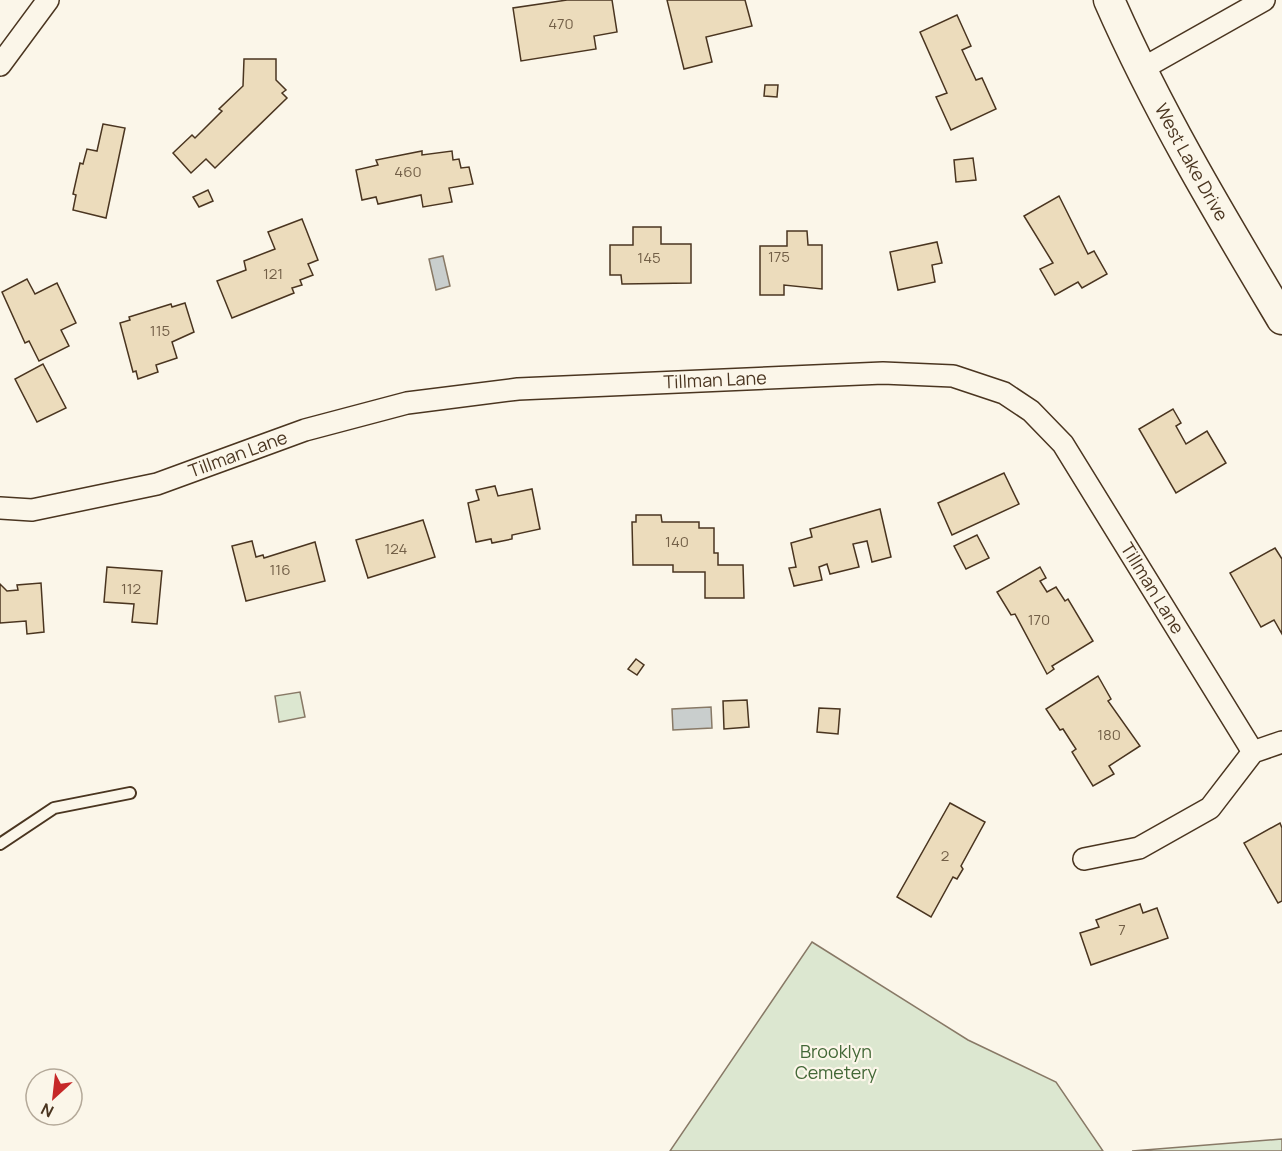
<svg xmlns="http://www.w3.org/2000/svg" width="1282" height="1151" font-family="Manrope,sans-serif">
	<rect width="100%" height="100%" fill="#fbf6e9"/>
	<g fill="#dce7d0" stroke="#887966" stroke-width="1.5">
		<path d="M300,692l5,25 -26,5 -4,-26z"/>
		<path d="M812,942l156,98 88,42 47,69h-433z"/>
		<path d="M1282,1139v12h-150z"/>
	</g>
	<g fill="#c9cecd" stroke="#887966" stroke-width="1.5">
		<path d="M443,256l7,30 -14,4 -7,-31z"/>
		<path d="M711,707l1,21 -39,2 -1,-21z"/>
	</g>
	<g fill="#ecdcbc" stroke="#4a3520" stroke-width="1.5">
		<path d="M567,0h45l5,32 -23,4 2,13 -75,12 -8,-53z"/>
		<path d="M667,0h78l7,26 -46,11 6,25 -28,7z"/>
		<path d="M957,15l14,31 -9,4 14,30 6,-2 14,31 -45,21 -15,-33 11,-4 -27,-61z"/>
		<path d="M244,59h32v21l10,10 -4,3 5,5 -72,70 -9,-9 -15,14 -18,-20 19,-18 3,3 27,-27 -3,-2 24,-23z"/>
		<path d="M765,85h13l-1,12 -13,-1z"/>
		<path d="M103,124l22,4 -19,90 -33,-8 3,-15 -3,-1 7,-31 3,1 4,-15 10,2z"/>
		<path d="M422,151v4l30,-4 1,9 6,-1 2,9 8,-1 4,17 -24,4 3,14 -29,5 -2,-12 -43,9 -2,-7 -14,3 -6,-30 22,-5 -2,-5z"/>
		<path d="M973,158l3,22 -20,2 -2,-22z"/>
		<path d="M208,190l5,11 -14,6 -6,-10z"/>
		<path d="M1059,196l29,58 6,-3 13,23 -25,14 -4,-6 -23,13 -15,-26 13,-6 -29,-47z"/>
		<path d="M302,219l16,41 -10,4 5,11 -13,5 2,5 -10,3 2,5 -62,25 -15,-37 29,-11 -2,-9 31,-12 -7,-17z"/>
		<path d="M633,227h28v17h30v39l-69,1 -1,-9h-11v-30h23z"/>
		<path d="M787,231h20l1,14h14v44l-38,-4v10h-24v-49h27z"/>
		<path d="M937,242l5,21 -10,2 3,17 -37,8 -8,-38z"/>
		<path d="M27,279l8,15 22,-11 19,40 -15,7 8,16 -30,15 -10,-20 -4,2 -23,-51z"/>
		<path d="M185,303l9,29 -22,10 5,16 -21,7 2,7 -20,7 -2,-8 -3,1 -13,-49 10,-3 -1,-3 42,-13 1,3z"/>
		<path d="M43,364l23,44 -29,14 -22,-43z"/>
		<path d="M1173,409l8,14 -5,3 10,18 21,-13 19,32 -50,30 -37,-64z"/>
		<path d="M1004,473l15,31 -67,31 -14,-32z"/>
		<path d="M495,486l3,10 34,-7 8,40 -28,6v4l-20,4 -1,-4 -15,3 -8,-39 11,-3 -3,-10z"/>
		<path d="M880,509l11,48 -19,5 -5,-21 -14,3 6,23 -29,7 -3,-10 -8,3 3,13 -28,6 -5,-18 7,-1 -5,-24 21,-6 -2,-8z"/>
		<path d="M636,515h25l1,7h37v6h15v25h4v12h25l1,33h-39v-26h-32v-7h-40l-1,-43h4z"/>
		<path d="M423,520l12,37 -67,21 -12,-38z"/>
		<path d="M977,535l12,23 -23,11 -12,-23z"/>
		<path d="M252,541l4,16 7,-2 1,3 51,-16 10,39 -79,20 -14,-55z"/>
		<path d="M1275,548l7,11v75l-8,-14 -13,7 -31,-54z"/>
		<path d="M107,567l55,4 -5,53 -25,-2 2,-18 -30,-2z"/>
		<path d="M1040,567l6,11 -6,3 7,11 9,-5 9,14 3,-2 25,42 -41,25 2,3 -7,5 -32,-60 -4,1 -14,-23z"/>
		<path d="M41,583l3,49 -17,2 -1,-13 -26,2v-39l7,7 11,-1 -1,-5z"/>
		<path d="M636,659l8,6 -7,10 -9,-6z"/>
		<path d="M1098,676l13,23 -3,2 32,45 -31,20 5,8 -21,12 -21,-34 4,-3 -4,-6 -9,-14 -3,1 -14,-21z"/>
		<path d="M747,700l2,27 -25,2 -1,-28z"/>
		<path d="M819,708l21,1 -2,25 -21,-2z"/>
		<path d="M950,803l35,19 -24,44 2,3 -6,10 -4,-2 -22,40 -34,-20z"/>
		<path d="M1280,823l2,5v73l-4,2 -34,-60z"/>
		<path d="M1140,904l3,9 14,-5 11,30 -77,27 -11,-32 19,-6 -3,-7z"/>
	</g>
	<g fill="none" stroke-linecap="round" stroke-linejoin="round">
		<g stroke="#4a3520" stroke-width="14">
			<path id="service" d="M0,844l54,-36 76,-15"/>
		</g>
		<g stroke="#4a3520" stroke-width="24">
			<g id="minor">
				<path d="M0,65l48,-65"/>
				<path d="M1140,70l124,-70"/>
				<path id="s1" d="M0,508l32,2 125,-26 148,-54 102,-27 111,-14 365,-16 70,3 51,17 27,18 32,33 190,308"/>
				<path d="M1084,859l55,-11 71,-40 43,-56 29,-10"/>
			</g>
		</g>
		<g stroke="#4a3520" stroke-width="33">
			<g id="secondary">
				<path id="s2" d="M1109,0c49,112 111,215 173,319"/>
			</g>
		</g>
		<use href="#service" stroke="#fbf6e9" stroke-width="10"/>
		<use href="#minor" stroke="#fbf6e9" stroke-width="21"/>
		<use href="#secondary" stroke="#fbf6e9" stroke-width="30"/>
	</g>
	<g text-anchor="middle" stroke-width="4.5" stroke-linejoin="round" paint-order="stroke">
		<g font-size="15" fill="#725f47">
			<text x="561" y="29">470</text>
			<text x="408" y="177">460</text>
			<text x="779" y="262">175</text>
			<text x="649" y="263">145</text>
			<text x="273" y="279">121</text>
			<text x="160" y="336">115</text>
			<text x="677" y="547">140</text>
			<text x="396" y="554">124</text>
			<text x="280" y="575">116</text>
			<text x="131" y="594">112</text>
			<text x="1039" y="625">170</text>
			<text x="1109" y="740">180</text>
			<text x="945" y="861">2</text>
			<text x="1122" y="935">7</text>
		</g>
		<g font-size="18" fill="#4a3520" stroke="#fbf6e9">
			<text dy="6" stroke="none"><textPath href="#s2" startOffset="182">West Lake Drive</textPath></text>
			<text dy="6" stroke="none"><textPath href="#s1" startOffset="732">Tillman Lane</textPath></text>
			<text dy="6" stroke="none"><textPath href="#s1" startOffset="246">Tillman Lane</textPath></text>
			<text dy="6" stroke="none"><textPath href="#s1" startOffset="1272">Tillman Lane</textPath></text>
		</g>
		<g font-size="18" fill="#436837" stroke="#fbf6e9">
			<text x="836" y="1058">Brooklyn<tspan x="836" dy="21">Cemetery</tspan></text>
		</g>
	</g>
	<g transform="translate(54 1097) rotate(207)"><circle r="28" fill="#fbf6e9" stroke="#b4a999" stroke-width="1.5"/>
	<path d="M0-4.5L10 22L0 15L-10 22Z" fill="#c62828"/>
	<text y="-9" font-size="16" font-weight="bold" text-anchor="middle" fill="#4a3520">N</text>
	</g>
</svg>
